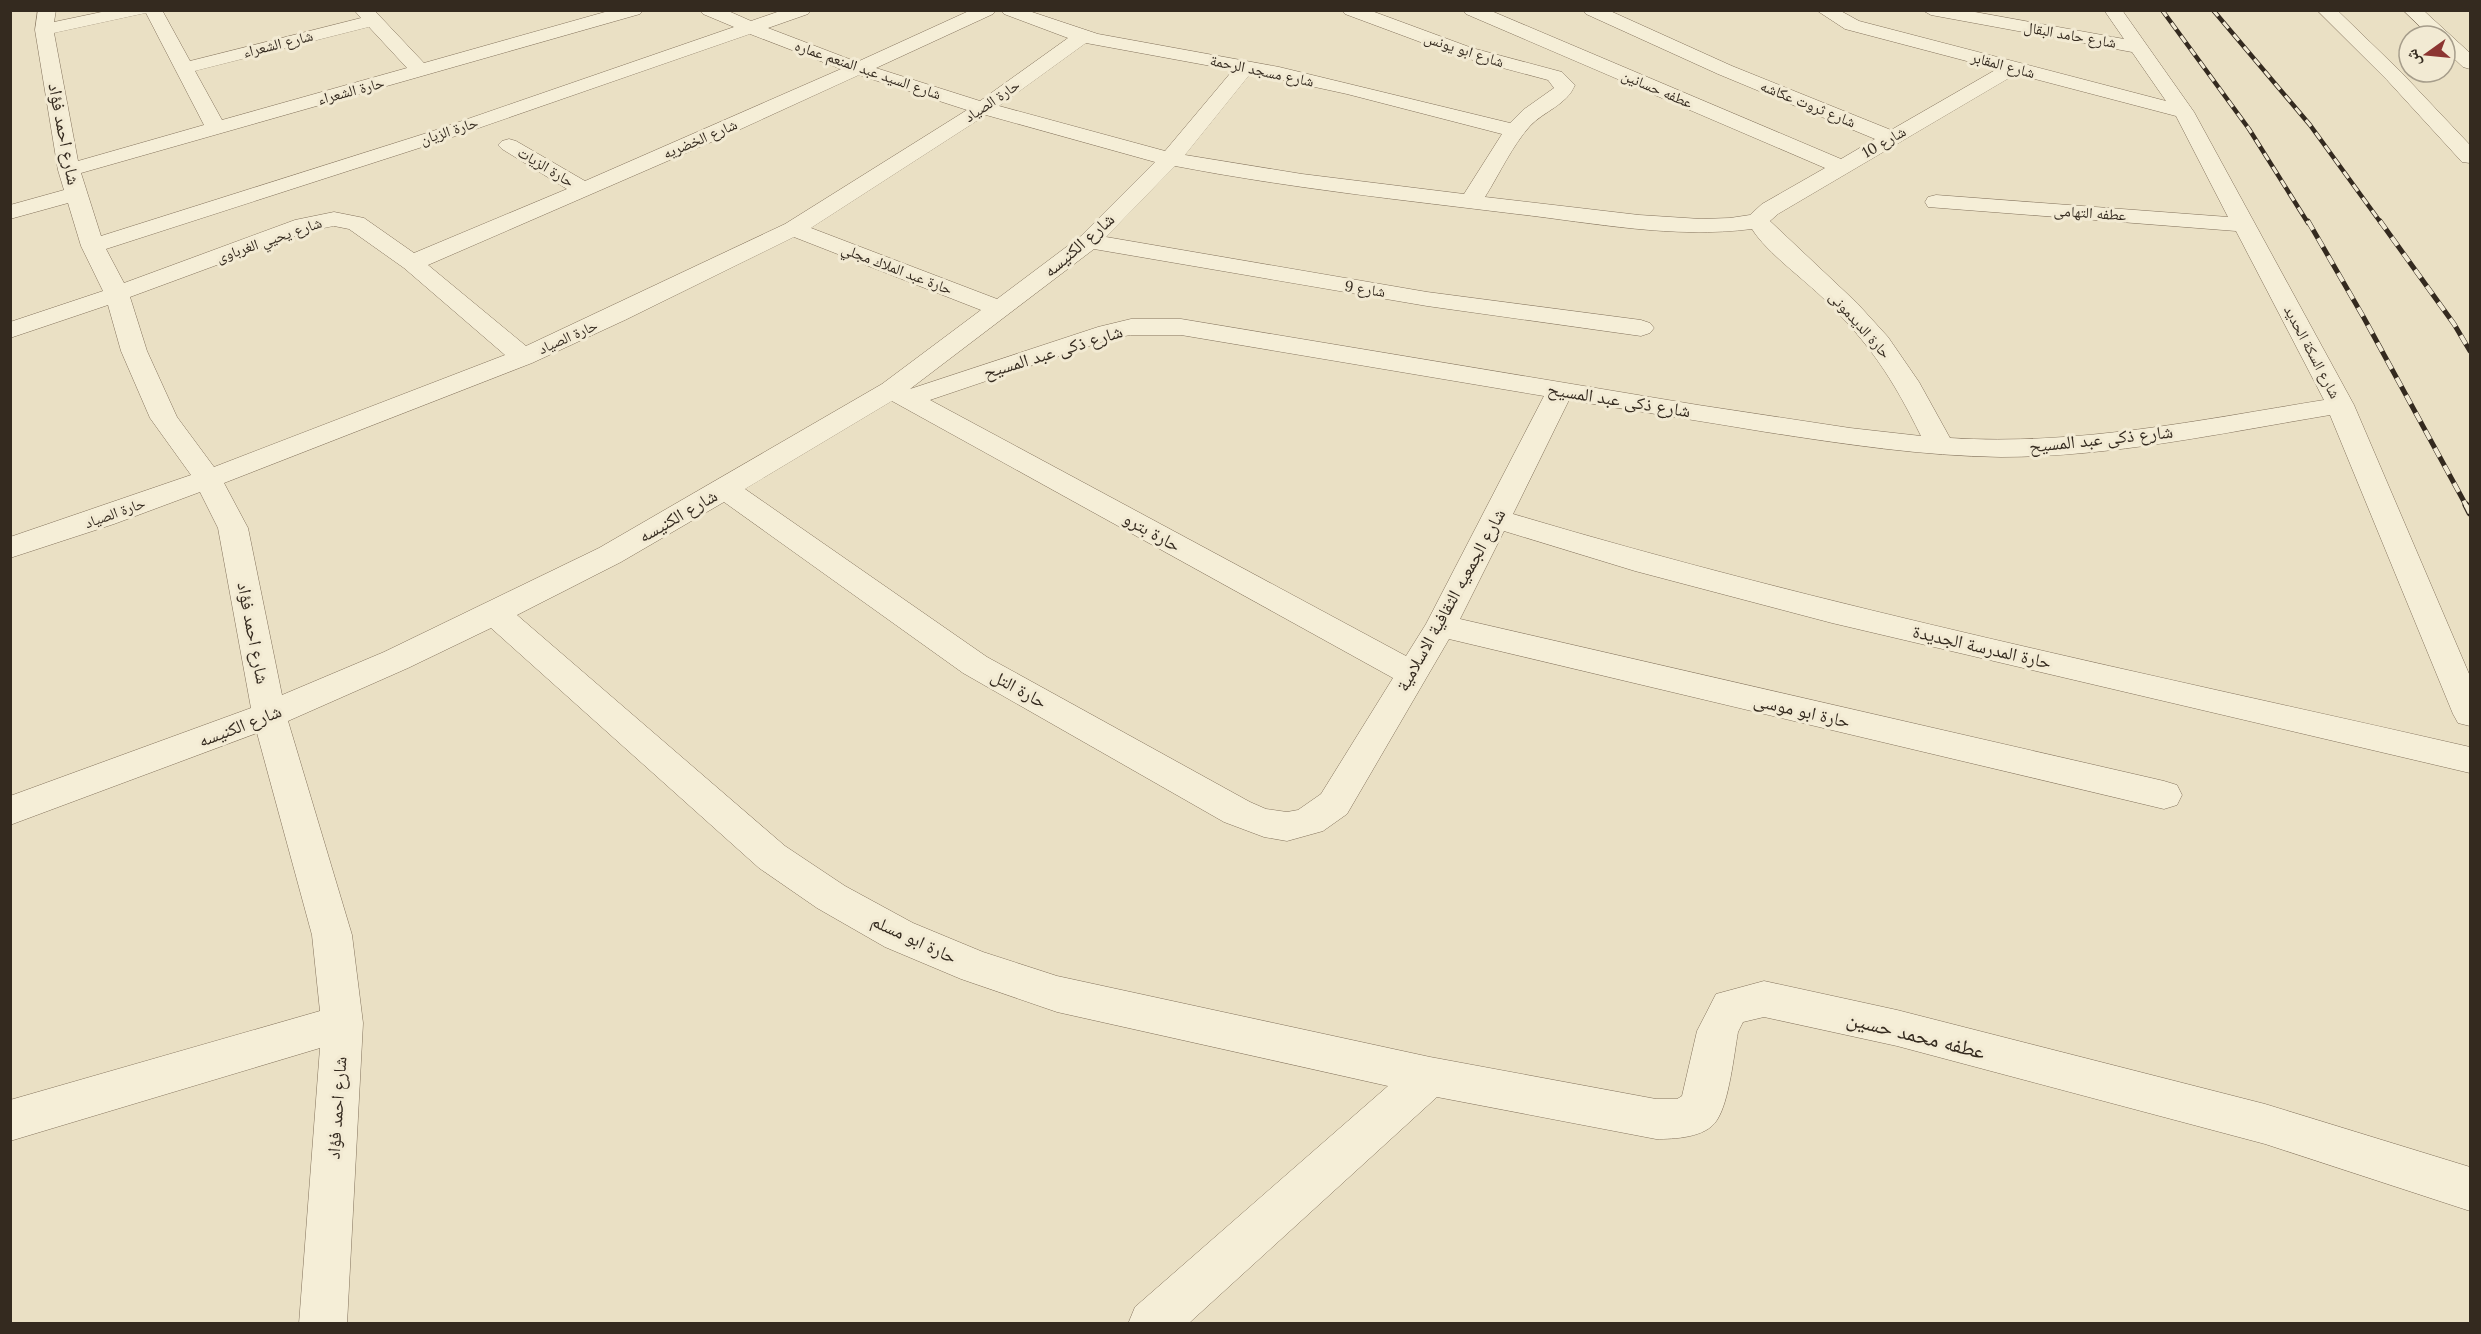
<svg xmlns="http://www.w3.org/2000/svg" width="2481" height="1334" font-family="Lora,'Noto Naskh Arabic',serif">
	<rect width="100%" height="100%" fill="#eae0c4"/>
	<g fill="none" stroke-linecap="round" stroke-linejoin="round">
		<g stroke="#83725c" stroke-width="1">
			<path id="minor" d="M38,10h18l-2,12 57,-12h51l28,51 171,-43 -7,-8h20l50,53 188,-53h31l-3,4 -559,159 20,63 329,-104 304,-105 -31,-13 -3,-4h26l25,11 32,-11h28l-3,4 -40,14 89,34 114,-52h25l-3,4 -117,54 104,33 88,-63 -64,-24 -3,-4h25l72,24 181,33 231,56 13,-13 31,-22 -6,-8 -90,-24 -113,-42 -3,-4h27l103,38 90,24 13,13c-8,20 -31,26 -45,41 -18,20 -30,47 -45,71l154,18 62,4 29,-1 20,-3 12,-11 63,-36 -359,-154 -3,-4h26l352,149 34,-20 -157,-65 -132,-60 -3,-4h25l124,56 159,64 106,-61 -152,-40 -29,-19h23l20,11 307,80 -34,-49 -201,-37 -9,-5h42l160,29 -20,-29h18l72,102 160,293 116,271v50l-12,-3 -5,-9 -123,-299c-108,18 -218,42 -329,42 -78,-1 -157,-13 -235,-25 -65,-11 -131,-21 -197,-32l-56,114c314,94 637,160 957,233v26l-638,-150 -197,-52 -131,-40 -44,88 704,162 13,4 5,10 -5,10 -13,4 -715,-170 -102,175 -24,17 -36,10 -23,-4 -40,-15 -261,-149 -239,-171 -103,60 -104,53 268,231 60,40 68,37 70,29 74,24 373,81 226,42h21l5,-3 15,-65 19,-37 48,-13 133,29 368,94 205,63v44l-205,-67 -368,-98 -133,-29 -21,5 -5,10c-4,23 -9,70 -21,88 -11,18 -43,19 -61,19l-219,-42 -249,227h-60l7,-17 253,-221 -331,-74 -96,-33 -76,-32 -68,-39 -58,-40 -268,-240 -83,40 -120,53 64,214 11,88 -16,301h-48l21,-276 -310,93v-41l310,-89 -8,-76 -55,-202 -247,92v-29l241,-88 -33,-180 -18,-36 -86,32 -104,34v-21l181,-62 -41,-57 -29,-67 -13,-46 -98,33v-16l93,-31 -22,-45 -13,-43 -58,16v-14l54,-15 -6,-20 -23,-140zM146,13l58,112 -126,36 -24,-128zM369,27l38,41 -185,52 -27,-49zM750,34l91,35 -256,112 -69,-40 -7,-2 -7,2 -4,4 4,4 65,40 -153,64 -50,-35 -30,-6 -39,8 -171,63 -18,-34 338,-109zM1086,43l147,27 -68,81 -166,-45zM1251,73l96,21 155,40 -38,60 -162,-20 -117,-19zM2016,74l160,42 52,101 -292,-22 -8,2 -3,5 3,5 308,24 88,169c-124,20 -248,46 -374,38l-31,-56 -31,-45 -31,-34 -87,-82 8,-7zM859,75l108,35 -182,114 -259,122 -98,-81 304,-132zM986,115l169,47 -74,74 -84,63 -186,-71zM1175,166c114,22 228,34 342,48 78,9 156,25 235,15 15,24 52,50 73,71 45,44 68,79 96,136l-71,-8 -152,-23 -517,-86h-50l-33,8 -188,62 184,-140 333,57 214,30 9,-3 4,-5 -4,-5 -9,-3 -214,-28 -321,-55zM334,226l15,3 55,39 101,87 -291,112 -37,-50 -30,-66 -17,-54 179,-66zM794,237l187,73 -99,74 -283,164 -215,104 -102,43 -34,-167 -24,-45 308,-120 93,-43zM1131,335h50l363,61 -118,228 -20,32 -476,-256 183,-62zM892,401l501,277 -72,116 -23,16 -11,2 -21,-3 -16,-7 -263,-145 -242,-168z"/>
		</g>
		<g stroke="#83725c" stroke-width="1">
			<g id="tertiary">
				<path d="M2317,10h20l64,62 69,73v18l-8,-1 -75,-82z"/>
				<path d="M2403,10h20l47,43v16l-7,-2 -18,-17v-14h-15z"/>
			</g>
		</g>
		<use href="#minor" fill="#f5eed7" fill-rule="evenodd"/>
		<use href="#tertiary" fill="#f5eed7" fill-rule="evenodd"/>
		<g stroke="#342a1f" stroke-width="4.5">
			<g id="rail-far2">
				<path d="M2162,10l87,119 59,94"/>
				<path d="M2213,10l97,115 71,98"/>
			</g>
		</g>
		<g stroke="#342a1f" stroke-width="5">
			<g id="rail-far1">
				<path d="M2308,221l56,97 103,189"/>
				<path d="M2380,221l74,103 16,27"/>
			</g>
		</g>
		<g stroke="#342a1f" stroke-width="7">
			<path id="rail" d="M2466,505l4,8"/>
		</g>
		<use href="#rail-far2" stroke="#f2ead3" stroke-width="3" stroke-dasharray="8" stroke-linecap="butt"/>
		<use href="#rail-far1" stroke="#f2ead3" stroke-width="4" stroke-dasharray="10" stroke-linecap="butt"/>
		<use href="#rail" stroke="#f2ead3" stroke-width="4.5" stroke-dasharray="14" stroke-linecap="butt"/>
	</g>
	<g text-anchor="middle" stroke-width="6" stroke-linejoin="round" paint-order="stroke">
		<g font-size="15" fill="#342a1f" stroke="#f2ead3">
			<text transform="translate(2070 35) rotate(10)" y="5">شارع حامد البقال</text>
			<text transform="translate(278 44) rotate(-14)" y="5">شارع الشعراء</text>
			<text transform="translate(1464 50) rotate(18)" y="5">شارع ابو يونس</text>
			<text transform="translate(2003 65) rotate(15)" y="5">شارع المقابر</text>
			<text transform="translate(868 70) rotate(19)" y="5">شارع السيد عبد المنعم عماره</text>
			<text transform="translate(1262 71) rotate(12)" y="5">شارع مسجد الرحمة</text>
			<text transform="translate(1657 89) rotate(23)" y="5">عطفه حسانين</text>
			<text transform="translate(351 91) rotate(-15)" y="5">حارة الشعراء</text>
			<text transform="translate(992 101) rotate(-34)" y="5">حارة الصياد</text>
			<text transform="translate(1808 104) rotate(22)" y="5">شارع ثروت عكاشه</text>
			<text transform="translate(449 131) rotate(-18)" y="5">حارة الزيان</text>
			<text transform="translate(700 139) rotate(-23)" y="5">شارع الخضريه</text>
			<text transform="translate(1884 142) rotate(-30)" y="5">شارع 10</text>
			<text transform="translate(546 167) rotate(31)" y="5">حارة الزيات</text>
			<text transform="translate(2090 213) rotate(4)" y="5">عطفه التهامى</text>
			<text transform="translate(269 240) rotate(-19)" y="5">شارع يحيي الغرباوى</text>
			<text transform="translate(897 269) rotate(21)" y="5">حارة عبد الملاك مجلي</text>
			<text transform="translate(1365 289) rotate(9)" y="5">شارع 9</text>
			<text transform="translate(1860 325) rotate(48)" y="5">حارة الديدمونى</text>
			<text transform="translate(568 337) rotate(-24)" y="5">حارة الصياد</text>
			<text transform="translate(2312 352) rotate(62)" y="5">شارع السكة الحديد</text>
			<text transform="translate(115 513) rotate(-20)" y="5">حارة الصياد</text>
		</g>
		<g font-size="18" fill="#342a1f" stroke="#f2ead3">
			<text transform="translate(64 134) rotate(79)" y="6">شارع احمد فؤاد</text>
			<text transform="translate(1079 245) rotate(-41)" y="6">شارع الكنيسه</text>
			<text transform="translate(1053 352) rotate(-17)" y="6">شارع ذكى عبد المسيح</text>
			<text transform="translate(1619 400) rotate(9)" y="6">شارع ذكى عبد المسيح</text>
			<text transform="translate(2101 439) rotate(-6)" y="6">شارع ذكى عبد المسيح</text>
			<text transform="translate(678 516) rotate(-30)" y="6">شارع الكنيسه</text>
			<text transform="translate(1152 532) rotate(29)" y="6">حارة بترو</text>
			<text transform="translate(1451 600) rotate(-61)" y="6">شارع الجمعيه الثقافية الاسلامية</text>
			<text transform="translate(253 633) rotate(79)" y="6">شارع احمد فؤاد</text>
			<text transform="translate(1982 647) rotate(13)" y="6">حارة المدرسة الجديدة</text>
			<text transform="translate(1019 689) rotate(29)" y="6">حارة التل</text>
			<text transform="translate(1802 711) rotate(13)" y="6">حارة ابو موسى</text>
			<text transform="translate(240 726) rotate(-21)" y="6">شارع الكنيسه</text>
			<text transform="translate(914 939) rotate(25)" y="6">حارة ابو مسلم</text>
			<text transform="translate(337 1108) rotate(-86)" y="6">شارع احمد فؤاد</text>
		</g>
		<g font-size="21" fill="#342a1f" stroke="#f2ead3">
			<text transform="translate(1916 1035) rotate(14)" y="7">عطفه محمد حسين</text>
		</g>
	</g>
	<rect width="2481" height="1334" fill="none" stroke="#342a1f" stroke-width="24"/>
	<g transform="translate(2427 54) rotate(255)"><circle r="28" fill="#f2ead3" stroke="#a69d8b" stroke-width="1.5"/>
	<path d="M0-4.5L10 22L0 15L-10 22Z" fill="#8c3531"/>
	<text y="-9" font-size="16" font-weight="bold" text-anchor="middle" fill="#342a1f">ش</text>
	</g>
</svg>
